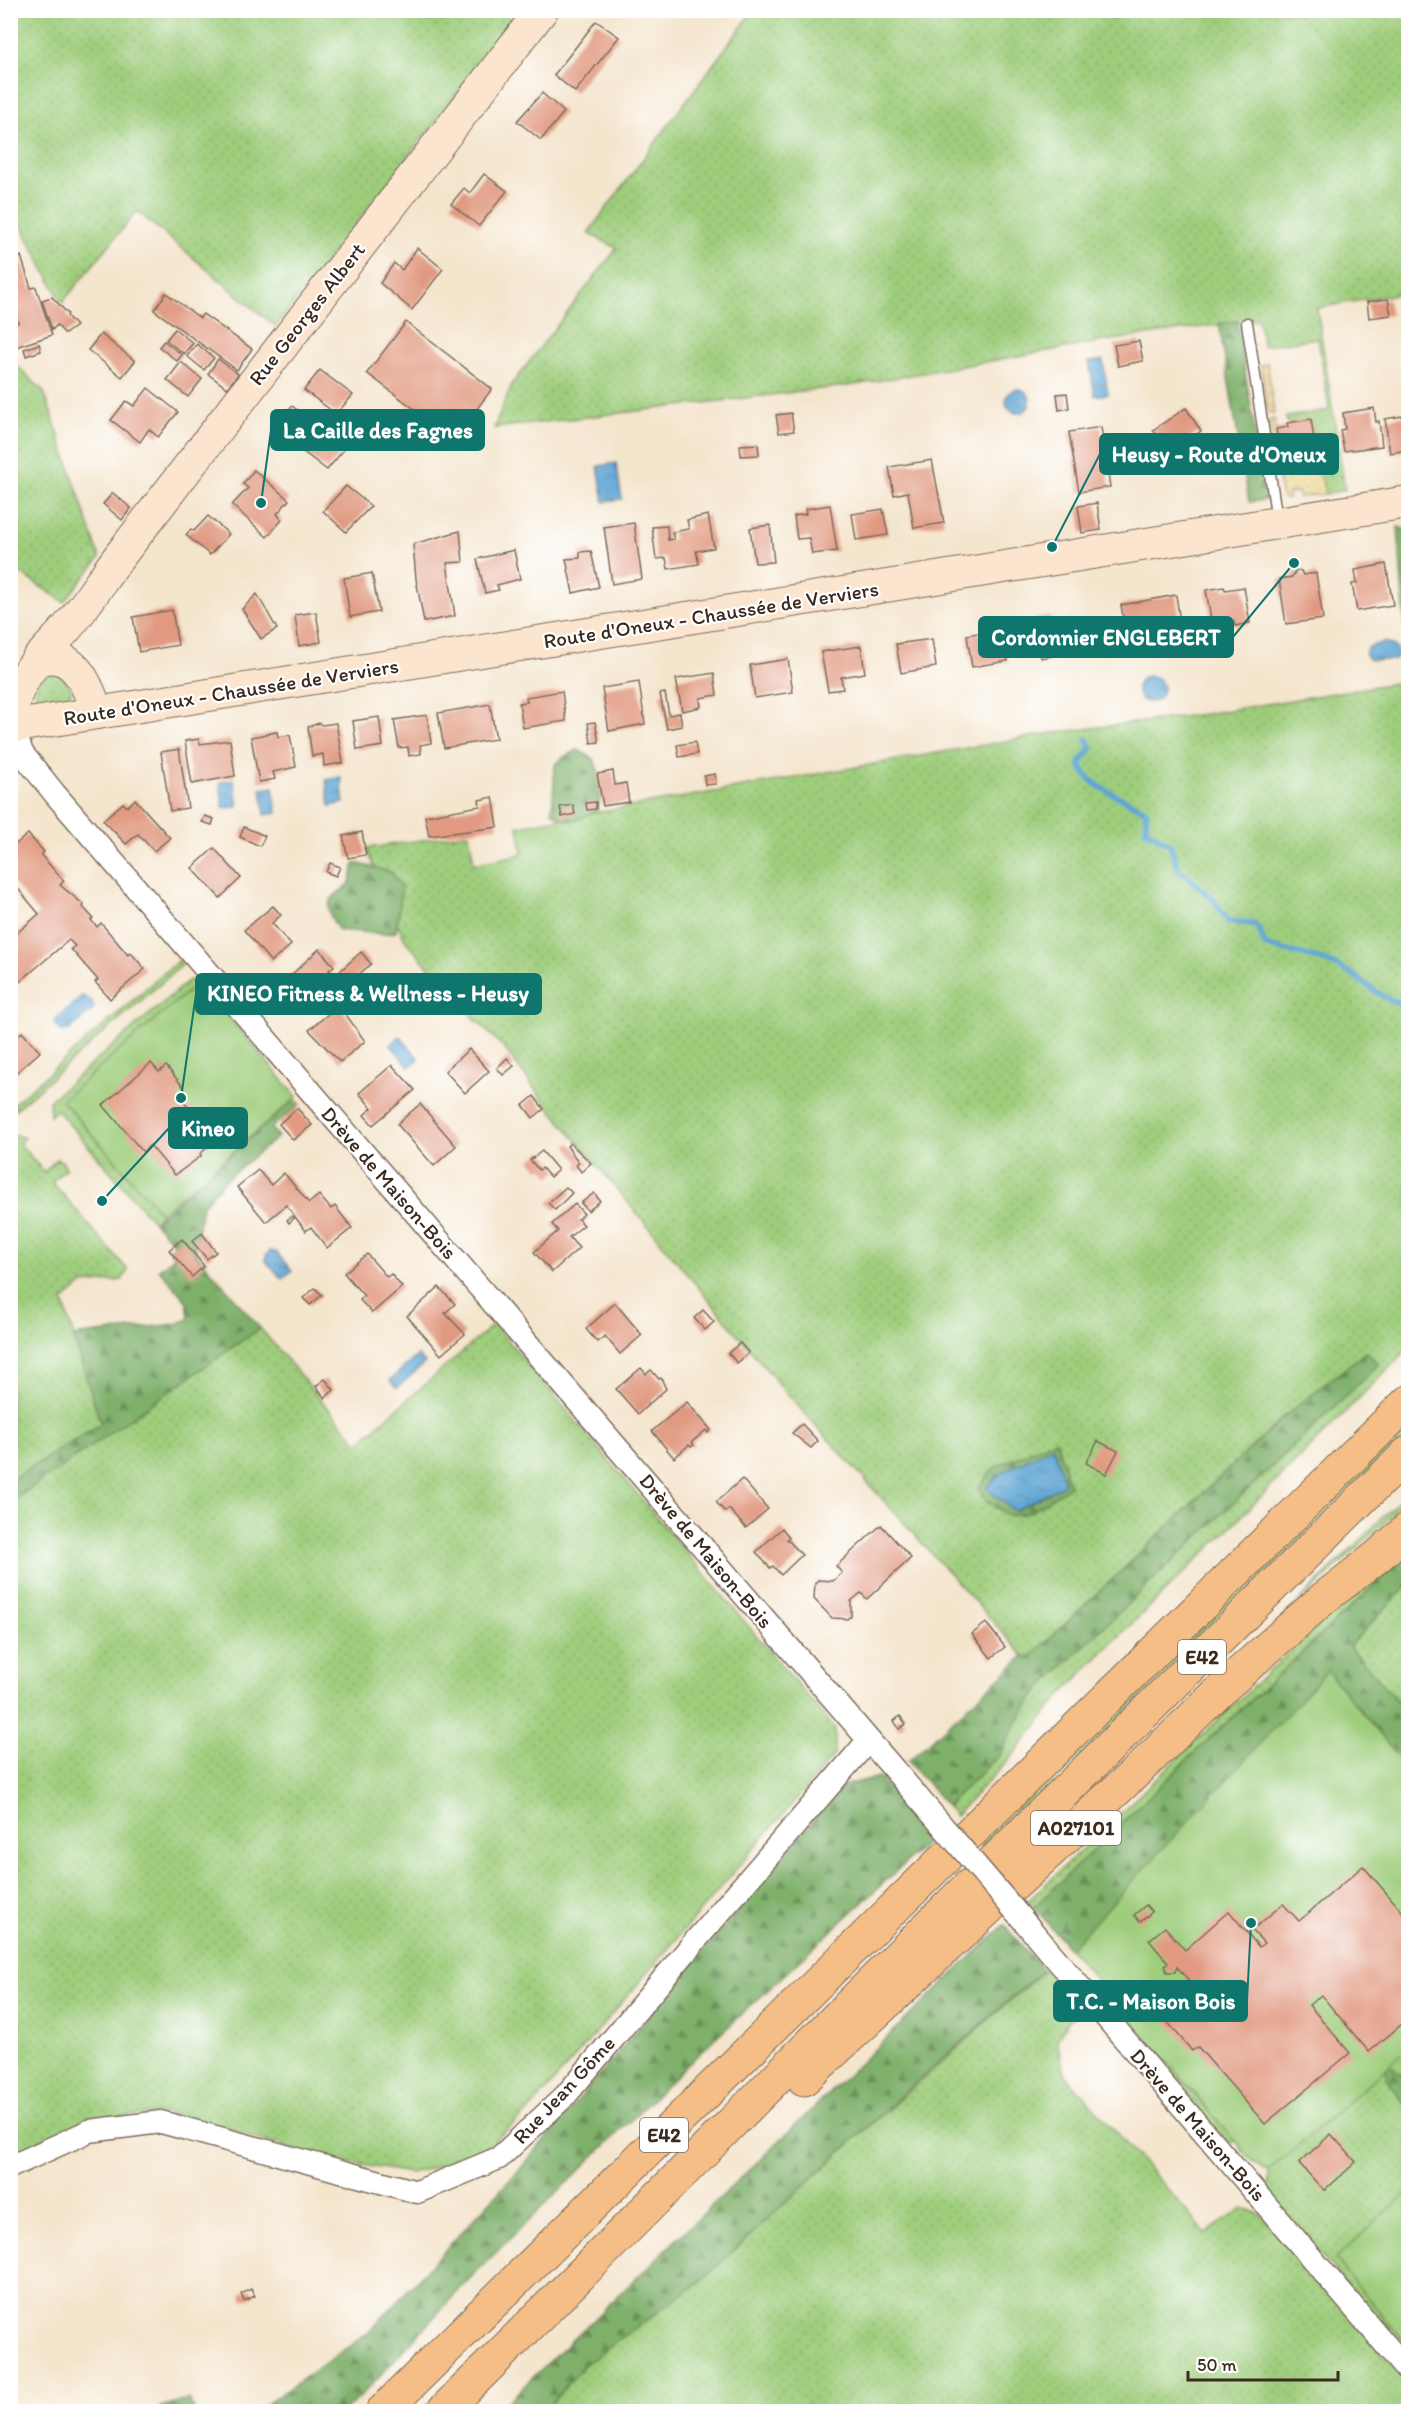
<svg xmlns="http://www.w3.org/2000/svg" width="1419" height="2422" font-family="Itim,sans-serif">
	<defs>
		<pattern id="green-dots" width="8" height="8" patternUnits="userSpaceOnUse" patternTransform="scale(1.5)"><rect width="8" height="8" fill="#9ecd7b"/><path d="M2 2h.1M6 6h.1" fill="none" stroke="#89b06a" stroke-width="1.8" stroke-linecap="round"/></pattern>
		<pattern id="forest-firs" width="22" height="20" patternUnits="userSpaceOnUse" patternTransform="scale(1.5)"><rect width="22" height="20" fill="#7eb06b"/><path d="M5 1l3.5 6h-7zM16 11l3.5 6h-7z" fill="#688f57"/></pattern>
		<pattern id="sand-dots" width="8" height="8" patternUnits="userSpaceOnUse" patternTransform="scale(1.5)"><rect width="8" height="8" fill="#eeda9e"/><path d="M2 2h.1M6 6h.1" fill="none" stroke="#cdbb88" stroke-width="1.8" stroke-linecap="round"/></pattern>
		<pattern id="water-ripples" width="26" height="14" patternUnits="userSpaceOnUse" patternTransform="scale(1.5)"><rect width="26" height="14" fill="#5da4d3"/><path d="M2 4q2-2 4 0t4 0M15 11q2-2 4 0t4 0" fill="none" stroke="#4e86ab"/></pattern>
	</defs>
	<rect width="100%" height="100%" fill="#fff"/>
	<filter id="ink" filterUnits="userSpaceOnUse"><feTurbulence type="fractalNoise" baseFrequency=".0167" numOctaves="2"/><feDisplacementMap in="SourceGraphic" scale="12" xChannelSelector="R" yChannelSelector="G"/><feConvolveMatrix kernelMatrix="1 2 1 2 8 2 1 2 1" color-interpolation-filters="sRGB"/></filter>
	<filter id="wash" filterUnits="userSpaceOnUse"><feTurbulence type="fractalNoise" baseFrequency=".008" numOctaves="4" result="noise"/><feDisplacementMap in="SourceGraphic" scale="24" xChannelSelector="R" yChannelSelector="G"/><feGaussianBlur stdDeviation="1.35" result="paint"/><feColorMatrix in="noise" values="0 0 0 0 0 0 0 0 0 0 0 0 0 0 0 0 0 1.4 0 .05"/><feComposite in="paint" operator="in"/></filter>
	<g filter="url(#wash)">
		<rect width="100%" height="100%" fill="#f4e5cd"/>
		<g fill="url(#green-dots)" stroke="#6c7c4c" stroke-width="1.5">
			<path d="M11,10h510v1l-245,316 -139,-116 -75,92 -41,-78 -10,4z"/>
			<path d="M753,11h655v281l-91,16 28,182 -20,4 -2,-3 -12,-71 -24,3 -1,-6 43,-7 -11,-72 -55,8 -5,-27 -153,22 -251,44 -360,43 18,-44 105,-136 -29,-15z"/>
			<path d="M10,359l34,33 56,166 -36,44 -53,-35z"/>
			<path d="M56,673l4,2 11,13 -1,15 -29,4 -6,-10 2,-16 8,-5z"/>
			<path d="M1408,681v668l-185,186 -121,118 -40,41 -52,65 -55,57 -8,-10 54,-53 13,-27 27,-39 338,-323 -13,-12 -80,63 -256,242 -6,-1 -242,-268 -235,-283 -43,-57 -32,-32 -67,-76 -25,-55 -13,-37 102,-15 5,31 48,-10 -4,-28 534,-93 153,-19z"/>
			<path d="M179,960l3,5 -171,148v-7z"/>
			<path d="M195,979l4,3 -137,118 99,113 -7,9 -97,-112 -7,6 -1,-15 139,-120z"/>
			<path d="M11,1134l14,4 -6,5 25,29 13,-13 6,3 3,6 -14,14 76,88 -6,10 -39,4 -20,17 38,123 -90,56z"/>
			<path d="M494,1324l341,405v25l-308,359 -55,46 -62,14 -82,-14 -163,-46 -36,2 -74,19 -44,22v-655l249,-173 98,115z"/>
			<path d="M1408,1422v12l-422,417 -6,-6z"/>
			<path d="M1408,1492v8l-138,130z"/>
			<path d="M1408,1543v11l-199,185 -175,168 -6,-6 300,-286z"/>
			<path d="M1408,1585v129l-59,-68z"/>
			<path d="M1048,1967l37,43 -17,11 -11,19 8,35 141,158 36,-24 17,4 33,33 116,137v29h-864l40,-47 117,-84 135,-125z"/>
			<path d="M1408,2049v309l-147,-174h8v-13l2,-2z"/>
			<path d="M1157,2051l78,90 -6,3 -76,-88z"/>
		</g>
		<g fill="url(#forest-firs)" stroke="#5c6d44" stroke-width="1.5">
			<path d="M1237,321l29,179 -17,2 -30,-178z"/>
			<path d="M1398,527l10,3v140z"/>
			<path d="M578,750l16,9 9,27 -6,24c-18,10 -29,18 -45,1l3,-46 9,-8z"/>
			<path d="M355,863l36,9 11,16 -6,44 -14,2 -43,-4c-17,-23 -13,-30 10,-45z"/>
			<path d="M295,1099l5,5 -29,24 7,9 -52,42 -24,27 -7,46 65,76 -249,174v-22l90,-56 -28,-88 103,-12 13,-5 -2,-17 -28,-33 15,-12 -5,-7 6,-5 -21,-23z"/>
			<path d="M1366,1352l13,12 -338,323 -27,39 -13,27 -54,53 -39,-45 116,-105 6,1 256,-242z"/>
			<path d="M1056,1440l14,46 -39,26 -23,4 -22,-15 -8,-13 17,-21z"/>
			<path d="M1408,1554v31l-59,61 59,68v54l-51,-62 -240,192 -47,51 -36,-42 175,-168z"/>
			<path d="M879,1777l52,62 -243,225 -212,208 -118,127 -14,12 -89,1 113,-79 153,-165 321,-382z"/>
			<path d="M1004,1925l39,45 -140,124 -202,187 -117,84 -40,46h-46z"/>
			<path d="M1389,2065l19,15v29l-21,-30 -2,-11z"/>
			<path d="M189,2399l6,12h-34l-1,-4z"/>
		</g>
		<g fill="url(#sand-dots)" stroke="#94825e" stroke-width="1.5">
			<path d="M1267,363l7,50h-4l-2,-2 -7,-45z"/>
			<path d="M1274,419l8,46 11,-2v-6l23,-4 9,41 -26,3 -1,-5 -10,1v6h-4l-3,-6 -11,-69v-4z"/>
		</g>
		<g fill="#9ecd7b" stroke="#6c7c4c" stroke-width="1.5">
			<path d="M199,982l98,115 -136,116 -99,-113z"/>
			<path d="M1327,1671l81,97v281l-139,122 -16,-9 -183,-213z"/>
			<path d="M1408,2192v154l-73,-87z"/>
		</g>
		<g fill="url(#water-ripples)" stroke="#4c6778" stroke-width="1.5">
			<path d="M1103,360l5,34 -13,2 -6,-34z"/>
			<circle cx="1018" cy="401" r="12"/>
			<path d="M616,463l6,36 -18,3 -6,-36z"/>
			<path d="M1384,642c8,3 14,4 14,13l-3,5c-4,0 -24,0 -27,-1l-3,-6 4,-6z"/>
			<circle cx="1150" cy="689" r="13"/>
			<path d="M341,777l3,26 -14,3 -4,-26z"/>
			<path d="M234,780l4,27 -15,1 -3,-26z"/>
			<path d="M273,787l4,26 -12,2 -4,-26z"/>
			<path d="M82,996l10,5 2,8 -25,21 -7,1 -6,-5 -1,-6z"/>
			<path d="M400,1036l19,23 -10,8 -19,-23z"/>
			<path d="M270,1251l6,1 16,19 -10,8 -16,-18v-6z"/>
			<path d="M418,1355l7,8 -28,25 -7,-8z"/>
			<path d="M1053,1446l12,38 -50,27 -29,-23 15,-15z"/>
		</g>
		<g fill="none" stroke-linecap="round" stroke-linejoin="round">
			<path stroke="#5da4d3" stroke-width="6" d="M1087,739l4,10 -11,14c4,24 49,36 66,48v19l24,14 9,26 34,29 15,22 25,3 6,5 6,16c28,9 58,11 83,27 19,11 38,33 60,31"/>
		</g>
		<g id="blocks">
			<g fill="#e19a81">
				<path d="M596,21l23,16 -44,55 -21,-17z"/>
				<path d="M542,93l22,19 -23,28 -24,-19z"/>
				<path d="M484,174l23,17 -28,35 -28,-22 13,-16 6,5z"/>
				<path d="M417,248l26,21 -31,41 -32,-27 14,-20 8,7z"/>
				<path d="M21,256l10,32 5,-1 16,48 -36,12 -6,-16v-6l8,-2 -1,-6 -7,2v-59z"/>
				<path d="M166,293l34,25 3,-4 49,35 -15,21 -83,-60z"/>
				<path d="M52,297l16,17 -1,2 9,10 -11,8 -8,-9 -5,5 -10,-30z"/>
				<path d="M1388,299l3,16 -22,3 -2,-16z"/>
				<path d="M406,322l86,67 -38,50 -87,-66z"/>
				<path d="M175,329l18,14 -9,11 -18,-14z"/>
				<path d="M101,334l34,27 -13,16 -34,-27z"/>
				<path d="M164,341l18,14 -5,6 -18,-14z"/>
				<path d="M1139,341l4,20 -25,5 -4,-21z"/>
				<path d="M39,344l2,7 -15,5 -2,-7z"/>
				<path d="M197,344l17,14 -10,12 -17,-14z"/>
				<path d="M218,359l20,15 -11,14 -19,-14z"/>
				<path d="M181,362l21,17 -14,18 -21,-17z"/>
				<path d="M320,370l33,25 -17,19 -32,-24z"/>
				<path d="M148,388l30,24 -20,25 -9,-8 -9,13 -29,-22 15,-19 8,5z"/>
				<path d="M1067,393l2,15 -10,2 -2,-16z"/>
				<path d="M292,406l55,40 -20,24 -55,-42z"/>
				<path d="M1186,408l15,23 -33,22 -15,-23z"/>
				<path d="M1374,408l2,14 3,-1 3,25 -38,5 -4,-21 5,-1 -2,-16z"/>
				<path d="M791,413l3,18 -15,2 -3,-18z"/>
				<path d="M1408,415v35l-18,3 -5,-34z"/>
				<path d="M1311,419l5,34 -23,4 -2,-11 -12,2 -3,-19 12,-2 -1,-4z"/>
				<path d="M1101,427l9,60 -31,5 -10,-60z"/>
				<path d="M758,444l1,11 -18,1 -1,-11z"/>
				<path d="M932,460l12,63 -30,5 -6,-36 -14,3 -5,-28z"/>
				<path d="M254,470l35,30 -12,14 5,6 -15,17 -35,-32 16,-17 -5,-4z"/>
				<path d="M346,486l25,20 -25,26 -23,-21z"/>
				<path d="M113,493l18,15 -9,12 -19,-16z"/>
				<path d="M1097,503l4,27 -19,3 -4,-27z"/>
				<path d="M830,505l7,46 -25,3 -3,-16 -12,1 -3,-23 12,-2 -1,-5z"/>
				<path d="M883,509l5,26 -32,5 -4,-26z"/>
				<path d="M708,515l6,33 -18,3 3,13 -31,5 -2,-11 -10,1 -4,-32 15,-1 1,14 6,-1 -2,-7 17,-3 -2,-9z"/>
				<path d="M208,516l21,18 -19,21 -24,-20 5,-6 3,2z"/>
				<path d="M634,523l8,56 -30,5 -8,-57z"/>
				<path d="M770,525l4,37 -19,1 -5,-35z"/>
				<path d="M460,531l3,31 -16,1 8,53 -31,6 -8,-43 -3,-35z"/>
				<path d="M514,550l6,29 -23,6 2,5 -14,3 -8,-34z"/>
				<path d="M591,551l8,36 -26,6 -7,-34 14,-1v-6z"/>
				<path d="M1386,564l7,41 -36,6 -5,-27 5,-1 -2,-13z"/>
				<path d="M1296,570l5,1 2,4 13,-2 7,46 -37,5 -7,-45 13,-2z"/>
				<path d="M372,573l7,39 -29,5 -6,-39z"/>
				<path d="M1224,587l1,3 19,-3 6,36 -15,3 -1,-5 -22,4 -6,-35z"/>
				<path d="M257,594l20,35 -16,10 -19,-30z"/>
				<path d="M1176,595l5,34 -54,9 -6,-33z"/>
				<path d="M172,610l6,35 -39,7 -6,-35z"/>
				<path d="M316,612l5,30 -22,4 -4,-31z"/>
				<path d="M1050,616l2,7 20,-3 4,28 -18,3v4l-17,3 -6,-39z"/>
				<path d="M1002,624l6,37 -36,6 -5,-32 21,-4 -1,-4z"/>
				<path d="M932,639l4,28 -35,6 -5,-29z"/>
				<path d="M861,646l4,27 -24,4 2,12 -15,2 -7,-39z"/>
				<path d="M788,659l5,33 -38,6 -5,-33z"/>
				<path d="M714,673l3,22 -17,3 1,9 -19,4 -6,-32z"/>
				<path d="M639,682l6,42 -36,7 -7,-43z"/>
				<path d="M562,691l4,30 -43,7 -4,-25 8,-1 -1,-5z"/>
				<path d="M665,693l4,22 11,-2 2,13 -15,3 -7,-35z"/>
				<path d="M490,704l6,35 -52,9 -6,-35z"/>
				<path d="M427,715l4,28 -11,2 1,9 -12,2 -1,-9 -9,1 -5,-28z"/>
				<path d="M379,717l4,29 -26,4 -4,-29z"/>
				<path d="M595,722l4,20 -8,1 -3,-20z"/>
				<path d="M319,723l3,2 14,-2 7,40 -19,3 -1,-12 -11,2 -4,-29z"/>
				<path d="M277,732l1,5 12,-2 6,32 -23,5 2,7 -16,3 -8,-45z"/>
				<path d="M199,739l1,5 30,-4 5,36 -43,8 -7,-43z"/>
				<path d="M695,742l2,12 -18,3 -2,-12z"/>
				<path d="M179,749l9,59 -18,3 -9,-59z"/>
				<path d="M613,771l2,14 11,-2 3,19 -26,4 -6,-32z"/>
				<path d="M715,774l1,10 -11,1 -1,-9z"/>
				<path d="M493,797l5,30 -69,9 -4,-20 55,-10 -1,-6z"/>
				<path d="M135,799l35,39 -16,13 -16,-17 -12,10 -23,-24 20,-17 4,4z"/>
				<path d="M596,802v7l-9,1 -1,-7z"/>
				<path d="M573,805l2,9 -13,3 -2,-10z"/>
				<path d="M205,816l9,3 -2,6 -10,-3z"/>
				<path d="M244,827l21,9 -5,10 -20,-9z"/>
				<path d="M362,832l4,23 -18,3 -5,-22z"/>
				<path d="M28,834l16,18 -3,3 23,26 -4,4 24,20 -1,2 10,11 -2,2 6,7 4,-4 27,32 2,-3 15,17 -35,30 -15,-17 3,-2 -27,-31 4,-3 -6,-6 -59,50v-51l29,-25 -29,-35v-30z"/>
				<path d="M214,848l27,30 -21,20 -28,-30z"/>
				<path d="M330,863l10,4 -4,9 -10,-4z"/>
				<path d="M273,906l8,9 -9,8 19,22 -20,17 -27,-32z"/>
				<path d="M319,949l15,17 -5,4 8,10 -10,7 8,9 -19,16 -29,-33z"/>
				<path d="M361,952l10,12 -22,19 -10,-11z"/>
				<path d="M339,1005l26,36 -25,21 -31,-32z"/>
				<path d="M10,1025l9,10 3,-3 18,20 -30,26z"/>
				<path d="M469,1049l20,22 -24,22 -20,-22z"/>
				<path d="M507,1058l7,8 -11,9 -6,-7z"/>
				<path d="M151,1063l8,9 7,-6 2,2 17,21 -7,6 38,45 -16,14 1,2 -26,19 -25,-30 -7,7 -40,-47z"/>
				<path d="M392,1065l23,25 -42,35 -9,-10 8,-7 -13,-15z"/>
				<path d="M534,1096l10,13 -11,9 -10,-13z"/>
				<path d="M420,1104l36,42 -22,20 -37,-42z"/>
				<path d="M297,1108l15,17 -19,15 -14,-16z"/>
				<path d="M570,1143l21,20 -10,9 -5,-7 3,-2 -12,-17z"/>
				<path d="M542,1151l16,19 -8,7 -8,-9 -3,2 -9,-10z"/>
				<path d="M258,1170l13,15 13,-12 25,30 10,-8 12,14 4,-3 17,22 -25,20 -16,-21 -5,4 -11,-14 -6,6 -2,-3 7,-5 -8,-10 -20,17 -29,-35z"/>
				<path d="M566,1187l6,6 -17,17 -7,-7z"/>
				<path d="M594,1193l6,8 -12,10 -7,-8z"/>
				<path d="M575,1204l9,10 -6,5 6,6 -15,12 10,11 -27,24 -18,-20 24,-21 -6,-7z"/>
				<path d="M202,1233l14,19 -9,7 -15,-18z"/>
				<path d="M182,1239l22,27 -12,11 -23,-27z"/>
				<path d="M367,1254l20,23 4,-3 11,13 -30,26 -12,-13 4,-4 -20,-23z"/>
				<path d="M439,1287l16,17 -10,9 20,21 -24,21 -34,-39z"/>
				<path d="M315,1288l7,7 -12,10 -7,-7z"/>
				<path d="M615,1303l27,32 -22,19 -15,-18 -8,6 -11,-13z"/>
				<path d="M703,1310l11,12 -9,8 -11,-12z"/>
				<path d="M740,1343l9,10 -12,10 -9,-10z"/>
				<path d="M641,1368l5,6 5,-4 8,9 2,-1 5,11 -28,25 -22,-25z"/>
				<path d="M325,1379l9,11 -9,8 -9,-12z"/>
				<path d="M687,1402l24,28 -3,3 -2,-3 -14,12 2,3 -3,2 -2,-2 -15,13 -22,-27z"/>
				<path d="M802,1424l16,17 -7,7 -19,-15z"/>
				<path d="M1098,1441l20,10 -12,23 -20,-11z"/>
				<path d="M742,1479l26,30 -22,19 -17,-19 -4,3 -9,-10z"/>
				<path d="M881,1525l30,33 -44,41 -6,-6 -10,8v15l-4,3 -15,-1 -18,-19 1,-16 3,-3 15,1 9,-8 -6,-7z"/>
				<path d="M782,1528l7,9 -2,2 15,16 -21,20 -8,-9 -3,2 -14,-16z"/>
				<path d="M986,1623l19,24 -14,11 -19,-24z"/>
				<path d="M900,1716l6,8 -7,5 -5,-8z"/>
				<path d="M1363,1866l45,52v101l-39,33 -48,-57 -12,10 41,48 -85,71 -67,-77 -6,4 -27,-32 1,-1 -4,-6 24,-20 4,5 1,-5 8,-6 -3,-5 -4,3 -15,-17 -2,5h-8l-2,-6 3,-3 -19,-23 16,-13 20,23 44,-39 30,36 5,-4 -12,-13 31,-26 16,17z"/>
				<path d="M1146,1905l6,7 -12,10 -6,-7z"/>
				<path d="M1331,2134l25,28 -32,29 -25,-28z"/>
				<path d="M251,2289l4,7 -11,5 -3,-7z"/>
			</g>
		</g>
	</g>
	<g filter="url(#ink)">
		<use href="#blocks" fill-opacity="0" stroke="#7c6b5b" stroke-width="1.5"/>
		<g fill="none" stroke-linecap="round" stroke-linejoin="round">
			<g stroke="#7c6b5b" stroke-width="13">
				<path id="lane" d="M1247,323l30,197"/>
			</g>
			<g stroke="#7c6b5b" stroke-width="25">
				<g id="street">
					<path d="M13,726l9,27 33,41 849,987"/>
					<path d="M1057,1960l351,411"/>
					<path d="M10,2167l79,-36 72,-9 256,70 82,-34 67,-63 129,-154 173,-200"/>
				</g>
			</g>
			<g stroke="#7c6b5b" stroke-width="34">
				<g id="secondary">
					<path d="M37,660c36,-13 51,25 60,53"/>
					<path d="M13,726c-6,-48 36,-74 62,-108 15,-19 28,-40 43,-60l424,-548"/>
					<path d="M10,727l1398,-225"/>
				</g>
			</g>
			<g stroke="#7c6b5b" stroke-width="35">
				<g id="highway">
					<path d="M970,1833l438,-431"/>
					<path d="M994,1861l414,-408"/>
					<path d="M1015,1884l121,-112 91,-88 97,-86 54,-42 30,-27"/>
					<path d="M804,2079l185,-171"/>
					<path d="M382,2412l564,-555"/>
					<path d="M442,2412c178,-174 351,-353 528,-527"/>
				</g>
			</g>
			<use href="#lane" stroke="#fff" stroke-width="10"/>
			<use href="#street" stroke="#fff" stroke-width="22"/>
			<use href="#secondary" stroke="#fbe5cf" stroke-width="32"/>
			<use href="#highway" stroke="#f5be86" stroke-width="33"/>
			<g stroke="#7c6b5b" stroke-width="25" stroke-linecap="butt">
				<path id="street-bridge" d="M904,1781l153,179"/>
			</g>
			<use href="#street-bridge" stroke="#fff" stroke-width="22"/>
		</g>
	</g>
	<g text-anchor="middle" stroke-width="4.5" stroke-linejoin="round" paint-order="stroke">
		<g fill="#fff" stroke="#766a62" stroke-width="1.5">
			<rect x="1178" y="1640" width="48" height="34" rx="4.5"/>
			<rect x="1031" y="1811" width="90" height="34" rx="4.5"/>
			<rect x="640" y="2118" width="48" height="34" rx="4.5"/>
		</g>
		<g font-size="20" font-weight="bold" fill="#3b2a1e">
			<text x="1202" y="1664">E42</text>
			<text x="1076" y="1835">A027101</text>
			<text x="664" y="2142">E42</text>
		</g>
		<g font-size="21" fill="#3b2a1e" stroke="#fff">
			<text transform="translate(307 314) rotate(-52)" y="7">Rue Georges Albert</text>
			<text transform="translate(711 615) rotate(-9)" y="7">Route d'Oneux - Chaussée de Verviers</text>
			<text transform="translate(231 692) rotate(-9)" y="7">Route d'Oneux - Chaussée de Verviers</text>
			<text transform="translate(389 1183) rotate(49)" y="7">Drève de Maison-Bois</text>
			<text transform="translate(706 1551) rotate(50)" y="7">Drève de Maison-Bois</text>
			<text transform="translate(564 2090) rotate(-47)" y="7">Rue Jean Gôme</text>
			<text transform="translate(1198 2125) rotate(49)" y="7">Drève de Maison-Bois</text>
		</g>
	</g>
	<path fill="none" stroke="#0f766e" stroke-width="2" d="M261 503L271 430M1052 547L1100 454M1294 563L1233 637M181 1098L196 994M102 1201L169 1128M1251 1923L1247 2001"/>
	<g fill="#0f766e" stroke="#fff" stroke-width="2">
		<circle cx="261" cy="503" r="6"/>
		<circle cx="1052" cy="547" r="6"/>
		<circle cx="1294" cy="563" r="6"/>
		<circle cx="181" cy="1098" r="6"/>
		<circle cx="102" cy="1201" r="6"/>
		<circle cx="1251" cy="1923" r="6"/>
	</g>
	<g fill="#0f766e" stroke="#0f766e" stroke-width="2">
		<rect x="271" y="410" width="213" height="40" rx="6"/>
		<rect x="1100" y="434" width="238" height="40" rx="6"/>
		<rect x="979" y="617" width="254" height="40" rx="6"/>
		<rect x="196" y="974" width="345" height="40" rx="6"/>
		<rect x="169" y="1108" width="78" height="40" rx="6"/>
		<rect x="1054" y="1981" width="193" height="40" rx="6"/>
	</g>
	<g font-size="22" text-anchor="middle" font-weight="bold" fill="#fff">
		<text x="378" y="438">La Caille des Fagnes</text>
		<text x="1219" y="462">Heusy - Route d'Oneux</text>
		<text x="1106" y="645">Cordonnier ENGLEBERT</text>
		<text x="368" y="1001">KINEO Fitness &amp; Wellness - Heusy</text>
		<text x="208" y="1136">Kineo</text>
		<text x="1151" y="2009">T.C. - Maison Bois</text>
	</g>
	<rect width="1419" height="2422" fill="none" stroke="#fff" stroke-width="36"/>
	<path d="M1188 2371v9h150v-9" fill="none" stroke="#3b2a1e" stroke-width="3"/>
	<text x="1197" y="2371" font-size="18" fill="#3b2a1e" stroke="#ffffff" stroke-width="4.5" paint-order="stroke">50 m</text>
</svg>
